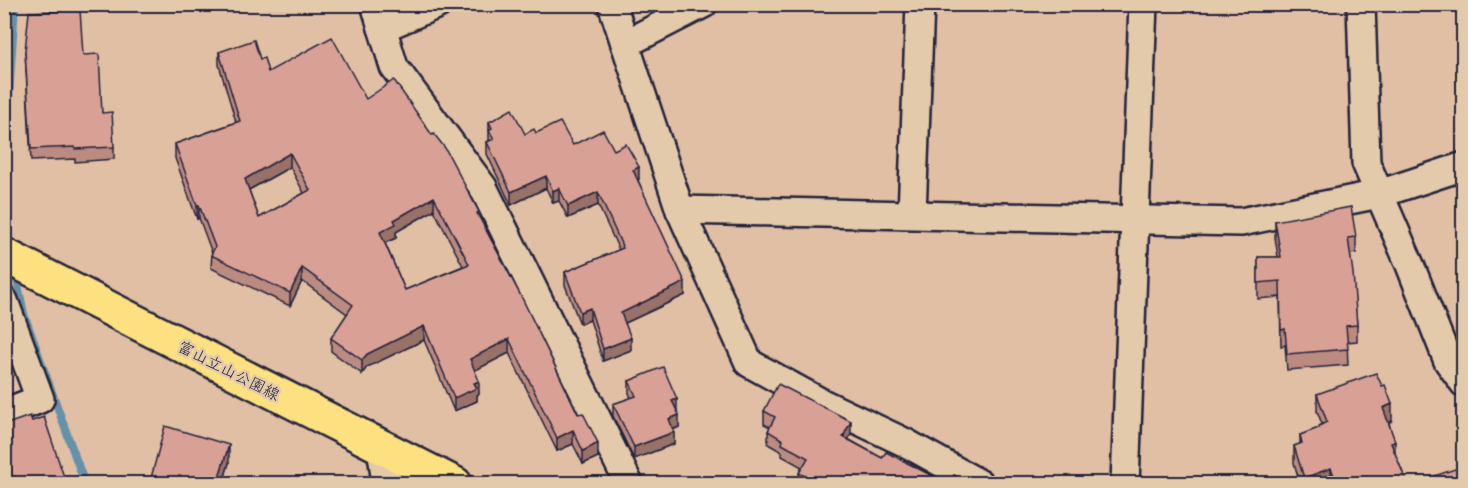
<svg xmlns="http://www.w3.org/2000/svg" width="1468" height="488" font-family="Pangolin,'Klee One',sans-serif">
	<rect width="100%" height="100%" fill="#e1bfa5"/>
	<filter id="ink" filterUnits="userSpaceOnUse"><feTurbulence type="fractalNoise" baseFrequency=".0167" numOctaves="2"/><feDisplacementMap in="SourceGraphic" scale="12" xChannelSelector="R" yChannelSelector="G"/><feConvolveMatrix kernelMatrix="1 2 1 2 8 2 1 2 1" color-interpolation-filters="sRGB"/></filter>
	<g filter="url(#ink)">
		<g fill="none" stroke-linecap="round" stroke-linejoin="round">
			<g stroke="#6591a9" stroke-width="8">
				<path d="M4,175l11,-171"/>
				<path d="M4,220l6,29"/>
				<path d="M15,270l9,44 61,170"/>
			</g>
			<g stroke="#22223b" stroke-width="32">
				<g id="street">
					<path d="M375,4l19,63 89,120 146,297"/>
					<path d="M612,4l68,206 69,153 75,41 82,39 74,41"/>
					<path d="M1361,4l5,159 44,102 38,96 16,22"/>
					<path d="M382,28l56,-24"/>
					<path d="M625,44l78,-40"/>
					<path d="M680,210l561,12 138,-28 85,-28"/>
					<path d="M912,214l8,-210"/>
					<path d="M4,301l36,98 -36,14"/>
					<path d="M381,446l5,38"/>
					<path d="M1125,484l18,-480"/>
				</g>
			</g>
			<g stroke="#22223b" stroke-width="38">
				<path id="primary" d="M4,255l451,229"/>
			</g>
			<use href="#street" stroke="#e3caab" stroke-width="27"/>
			<use href="#primary" stroke="#fde080" stroke-width="33"/>
		</g>
		<g fill="#bb8a81" stroke="#22223b" stroke-width="1.5" fill-rule="evenodd">
			<path d="M25,51l58,4 19,58 12,34v12l-39,3v-3l-44,2z"/>
			<path d="M219,52l41,7 8,13 98,27 113,118 119,240 -15,7 -10,-20 -16,7 -48,-98 -34,17 4,24 -2,1v6l-23,10 -30,-71 -57,27 -5,7 -31,-23v-13l16,-24 -45,-33 -12,25 -79,-38 1,-15 -13,-35 -2,1 -22,-61v-14l61,-22 -17,-57zM290,167l14,26 -45,25 -10,-28zM434,210l29,56 -58,24 -20,-47 11,-5v-6z"/>
			<path d="M489,122l36,12 11,-1 37,12 41,5 25,29 -1,1 47,115 -60,28 6,27 -28,11 -13,-41 -10,4 -15,-39v-13l54,-22 -21,-45 -30,13 -9,-17 -6,2 -7,-15 -35,17 -24,-51v-12l2,-1z"/>
			<path d="M1275,221l81,16v16l-6,1 7,71v16l-10,1 1,23 -61,5 -2,-25 -4,1 -1,-49 -22,2v-42h20l-3,-20z"/>
			<path d="M629,381l48,30 2,16 -6,3 1,14 -40,15 -21,-43v-12l18,-6 -2,-5z"/>
			<path d="M1317,394l75,27 -3,1 6,32 12,29h-107l-6,-20v-17l6,-2v-9l19,-7 3,-4 -5,-13z"/>
			<path d="M764,411l87,23 -3,5 34,19 64,25h-147v-10l3,-6 -20,-11v-4l-14,-8v-13l2,-4 -6,-3z"/>
			<path d="M1464,448v35l-4,-16v-18z"/>
			<path d="M229,463l-6,20h-72v-5z"/>
		</g>
		<g fill="#987169" stroke="#22223b" stroke-width="1.5">
			<path d="M290,153v14l-45,25v-13z"/>
			<path d="M639,167v12l-6,3v-12z"/>
			<path d="M546,176v12l-35,17v-13z"/>
			<path d="M559,188v13l-6,2v-12z"/>
			<path d="M598,192v13l-30,13v-12z"/>
			<path d="M434,197v13l-38,22v6l-16,7v-13l14,-12z"/>
			<path d="M197,205h2v13l-2,1z"/>
			<path d="M302,268v13l-12,25v-13z"/>
			<path d="M685,282v13l-64,30v-12z"/>
			<path d="M590,308v12l-10,4v-12z"/>
			<path d="M424,326v14l-57,27 -5,7v-14l5,-6z"/>
			<path d="M631,338v12l-28,11v-12z"/>
			<path d="M509,339v14l-39,20v-14z"/>
			<path d="M479,381v13l-2,1v6l-23,10v-13l20,-15z"/>
			<path d="M677,399v12l-5,-10z"/>
			<path d="M1392,404v17l-9,4v-17z"/>
			<path d="M679,415v12l-10,4v-12z"/>
			<path d="M851,421v13l-8,15v-12z"/>
			<path d="M573,430v14l-16,7v-13z"/>
			<path d="M674,432v12l-40,15v-12z"/>
			<path d="M1395,441v17l-4,-15z"/>
			<path d="M598,443v14l-15,7v-13z"/>
			<path d="M229,445v18l-6,20h-6z"/>
			<path d="M1331,468v15h-27v-5z"/>
		</g>
		<g fill="#d9a196" stroke="#22223b" stroke-width="1.5" fill-rule="evenodd">
			<path d="M80,10l3,45 16,-1 3,59 10,-1 2,35 -39,2v-2l-44,2 -6,-98 4,-39z"/>
			<path d="M332,37l34,62 28,-19 38,55 2,-1 11,14 34,64 -2,1 46,87 55,114 5,-1 15,30 -15,8 -10,-21 -16,8 -48,-99 -39,20 9,22 -5,2 3,5 -23,10 -30,-72 -57,28 -5,6 -31,-22 22,-33 -51,-37 -12,25 -79,-38 4,-8 -16,-42h-2l-22,-61 65,-23 -21,-69 35,-12 6,19 4,-1 4,14zM290,153l20,37 -51,28 -14,-39zM434,197l35,67 -64,26 -25,-58 16,-8 -2,-4z"/>
			<path d="M512,109l13,25 9,-5 2,4 24,-11 13,23 30,-15 11,20 12,-6 13,23 -6,3 52,112 -64,31 10,25 -28,11 -13,-41 -10,4 -15,-40 58,-24 -25,-56 -30,14 -9,-18 -6,3 -7,-15 -35,16 -24,-50 7,-3 -5,-9 3,-2 -3,-6z"/>
			<path d="M1351,207l5,30 -8,1 5,35 4,52 -11,1 2,23 -61,5 -2,-25 -4,1 -1,-49 -22,2v-26h23l-6,-36z"/>
			<path d="M663,367l14,32 -5,2 7,14 -10,4 5,13 -40,15 -21,-43 23,-8 -7,-15z"/>
			<path d="M1376,373l6,13 3,-1 7,19 -9,4 12,33 -4,2 16,40h-70l-6,-15 -27,10 -10,-32 8,-3 -2,-8 19,-7v-2l8,-4 -10,-28z"/>
			<path d="M778,384l73,37 -8,16 39,21 4,-6 60,31h-128l-19,-10 9,-15 -26,-14 1,-4 -15,-9 7,-14 -11,-6z"/>
			<path d="M30,416l2,5 12,-4 22,66h-62v-58z"/>
			<path d="M165,426l64,19 -12,38h-45l-21,-5z"/>
			<path d="M1464,448v11l-4,-10z"/>
			<path d="M1464,466v17h-50z"/>
			<path d="M954,475l15,8h-20z"/>
			<path d="M371,477l2,6h-28z"/>
		</g>
	</g>
	<g text-anchor="middle" stroke-width="5" stroke-linejoin="round" paint-order="stroke">
		<g font-size="16" fill="#22223b" stroke="#e3caab">
			<text transform="translate(229 370) rotate(27)" y="6">富山立山公園線</text>
		</g>
	</g>
	<rect width="1468" height="488" fill="none" stroke="#e3caab" stroke-width="24"/>
	<rect x="12" y="12" width="1444" height="464" fill="none" stroke="#22223b" stroke-width="2" filter="url(#ink)"/>
</svg>
